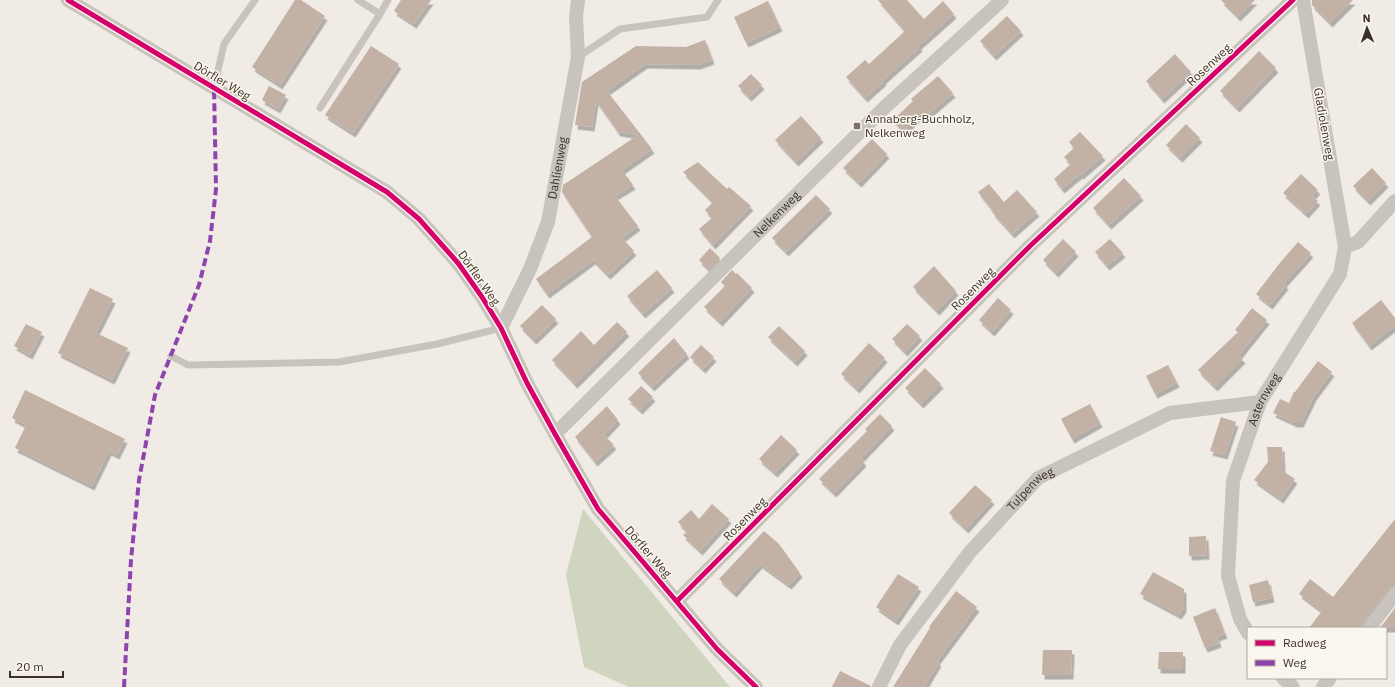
<svg xmlns="http://www.w3.org/2000/svg" width="1395" height="687" font-family="'IBM Plex Sans',sans-serif">
	<defs>
		<filter id="shadow"><feDropShadow dx="2.5" dy="4.5" stdDeviation="0" flood-color="#0004"/></filter>
	</defs>
	<rect width="100%" height="100%" fill="#f0ebe4"/>
	<path fill="#cfd5be" d="M583,509l147,178h-101l-45,-20 -18,-92z"/>
	<g fill="#c3b1a6" filter="url(#shadow)">
		<path d="M295,0h6l24,16 -45,69 -28,-18z"/>
		<path d="M401,0h30l-17,24 -20,-13z"/>
		<path d="M878,0h29l17,19 19,-18 11,13 -35,31 1,2 -37,33 1,1 -19,17 -19,-21 19,-17 4,4 36,-33z"/>
		<path d="M1221,0h34l-17,17z"/>
		<path d="M1312,0h41l-23,23 -18,-18z"/>
		<path d="M768,1l12,26 -34,16 -12,-26z"/>
		<path d="M1007,16l14,15 -27,25 -14,-15z"/>
		<path d="M705,40l7,20 -14,5 -53,-1 -38,27 45,58 -30,21 11,15 -18,11 23,30 -16,12 12,13 -26,24 -15,-15 -46,34 -11,-15 56,-42 -30,-45 1,-7 75,-50 -20,-3 -22,-31 -4,26 -17,-2 7,-43 54,-36 50,1z"/>
		<path d="M371,46l28,18 -46,69 -28,-18z"/>
		<path d="M1259,51l17,17 -39,40 -17,-17z"/>
		<path d="M1175,54l16,18 -29,27 -16,-18z"/>
		<path d="M751,74l11,11 -13,12 -11,-11z"/>
		<path d="M938,76l15,17 -27,23 -3,-4 -19,19 -11,-11 20,-19 -2,-2z"/>
		<path d="M269,86l17,9 -8,14 -16,-9z"/>
		<path d="M801,116l20,22 -25,24 -21,-22z"/>
		<path d="M1186,124l14,14 -20,20 -14,-13z"/>
		<path d="M1080,132l23,24 -22,19 -1,-1 -18,15 -8,-10 17,-15 -7,-7 10,-9 -5,-6z"/>
		<path d="M872,139l15,15 -28,29 -16,-15z"/>
		<path d="M698,162l29,27 2,-2 22,19 -38,39 -14,-16 13,-11 -7,-8 8,-8 -30,-30z"/>
		<path d="M1372,168l14,15 -18,18 -15,-15z"/>
		<path d="M1301,174l17,16 -6,6 6,5 -12,13 -23,-21z"/>
		<path d="M1124,178l17,18 -32,29 -16,-17z"/>
		<path d="M989,184l15,18 13,-12 20,22 -25,22 -20,-22 1,-1 -15,-19z"/>
		<path d="M816,195l14,14 -44,43 -14,-14z"/>
		<path d="M1063,239l13,13 -20,21 -13,-13z"/>
		<path d="M1110,239l13,14 -16,13 -12,-14z"/>
		<path d="M1298,242l13,11 -27,30 2,2 -16,20 -14,-11 23,-30z"/>
		<path d="M710,248l10,10 -11,12 -10,-10z"/>
		<path d="M934,266l22,25 -19,20 -24,-24z"/>
		<path d="M657,270l15,18 -29,26 -16,-18z"/>
		<path d="M732,270l4,4 1,-1 15,15 -32,34 -16,-15 21,-21 -4,-4z"/>
		<path d="M90,288l23,11 -17,34 32,15 -16,32 -54,-27z"/>
		<path d="M998,298l13,12 -19,22 -13,-12z"/>
		<path d="M1381,300l14,18v8l-26,20 -17,-23z"/>
		<path d="M542,305l14,14 -22,21 -14,-14z"/>
		<path d="M1252,308l15,12 -28,35 4,4 -28,28 -17,-17 40,-38 -3,-2z"/>
		<path d="M617,322l10,10 -52,52 -23,-24 29,-29 13,14z"/>
		<path d="M26,324l16,8 -12,23 -16,-9z"/>
		<path d="M907,324l13,12 -15,16 -13,-13z"/>
		<path d="M779,326l26,25 -10,11 -27,-25z"/>
		<path d="M674,338l13,16 -35,33 -14,-14z"/>
		<path d="M869,343l16,15 -28,31 -16,-15z"/>
		<path d="M701,345l13,12 -11,12 -13,-12z"/>
		<path d="M1318,361l14,11 -18,24 -13,27h-6l-22,-10 7,-14 9,4 5,-11h1z"/>
		<path d="M1168,365l9,18 -22,11 -9,-18z"/>
		<path d="M925,368l16,16 -20,20 -16,-16z"/>
		<path d="M641,386l12,11 -13,13 -12,-11z"/>
		<path d="M25,390l100,49 -8,16 -8,-4 -17,35 -77,-38 11,-23 -14,-7z"/>
		<path d="M1090,404l10,19 -28,16 -11,-20z"/>
		<path d="M607,406l11,14 -14,15 10,10 -19,17 -20,-25z"/>
		<path d="M880,414l12,12 -31,32 3,4 -30,31 -15,-14 48,-48 -2,-2z"/>
		<path d="M1221,417l15,5 -11,33 -15,-4z"/>
		<path d="M781,435l16,15 -22,23 -16,-14z"/>
		<path d="M1267,447h15l1,24 12,8 -14,20 -27,-19 14,-18z"/>
		<path d="M975,485l17,15 -26,29 -17,-16z"/>
		<path d="M712,504l17,15 -29,32 -17,-16 4,-3 -9,-10 13,-12 8,9z"/>
		<path d="M1395,519v67l-7,3 -26,34 -1,5h-52l13,-17 -23,-17 11,-15 23,18z"/>
		<path d="M764,531l15,13 21,29 -11,12 -29,-21 -26,29 -15,-14z"/>
		<path d="M1206,536l1,19 -18,1v-19z"/>
		<path d="M1153,572l31,17v19l-5,7 -39,-21z"/>
		<path d="M898,574l21,13 -23,34 -20,-14z"/>
		<path d="M1268,580l4,18 -19,4 -4,-17z"/>
		<path d="M956,591l21,16 -40,54 2,1 -15,25h-31l37,-59 -1,-1z"/>
		<path d="M1215,608l10,26 -8,3 2,6 -14,5 -12,-31z"/>
		<path d="M1395,608v20h-15z"/>
		<path d="M1043,650h29l-1,25h-29z"/>
		<path d="M1159,652h24v17h-25z"/>
		<path d="M840,671l31,15v1h-39z"/>
	</g>
	<g fill="none" stroke-linecap="round" stroke-linejoin="round">
		<g stroke="#c8c3bd" stroke-width="7">
			<path d="M358,0l22,14 8,-14"/>
			<path d="M578,57l42,-28 87,-12 11,-17"/>
			<path d="M214,88l10,-44 31,-44"/>
			<path d="M320,108l60,-94"/>
			<path d="M171,356l17,9 151,-3 98,-18 64,-16"/>
		</g>
		<g stroke="#c8c3bd" stroke-width="14">
			<path d="M68,0l319,192 32,27 39,44 24,34 19,31 26,55 28,51 43,75 119,140 39,38"/>
			<path d="M1345,247l13,-5 37,-41"/>
			<path id="s1" d="M501,328l29,-59 18,-47 30,-165 -2,-40 2,-17"/>
			<path id="s2" d="M555,434l329,-326 118,-108"/>
			<path d="M677,601l353,-355 263,-246"/>
			<path d="M1369,628l26,-34"/>
			<path id="s3" d="M1248,633l-8,-14 -12,-43 5,-95 27,-79 80,-128 5,-27 -42,-247"/>
			<path d="M1283,678l10,9"/>
			<path id="s4" d="M879,687l21,-42 70,-93 68,-74 132,-65 90,-11"/>
			<path d="M1323,687l7,-9"/>
		</g>
		<path stroke="#8e44ad" stroke-width="4" stroke-dasharray="8 4" stroke-linecap="butt" d="M124,687l7,-127 8,-80 16,-85 44,-110 11,-44 6,-52 -2,-101"/>
		<g stroke="#fbf6ed" stroke-width="8">
			<g id="cycleway">
				<path d="M68,0l319,192 32,27 39,44 24,34 19,31 26,55 28,51 43,75 119,140 39,38"/>
				<path d="M677,601l353,-355 263,-246"/>
			</g>
		</g>
		<use href="#cycleway" stroke="#d6006c" stroke-width="5"/>
	</g>
	<rect fill="#7a726c" stroke="#fbf6ed" stroke-width="1.5" x="853" y="122" width="8" height="8" rx="2"/>
	<g text-anchor="middle" stroke-width="3" stroke-linejoin="round" paint-order="stroke">
		<g font-size="12" fill="#3a312b" stroke="#fbf6ed">
			<text transform="translate(1209 65) rotate(-43)" y="4">Rosenweg</text>
			<text transform="translate(222 81) rotate(31)" y="4">Dörfler Weg</text>
			<text transform="translate(1324 124) rotate(80)" y="4">Gladiolenweg</text>
			<text dy="4" stroke="none"><textPath href="#s1" startOffset="171">Dahlienweg</textPath></text>
			<text dy="4" stroke="none"><textPath href="#s2" startOffset="312">Nelkenweg</textPath></text>
			<text transform="translate(479 278) rotate(55)" y="4">Dörfler Weg</text>
			<text transform="translate(973 289) rotate(-45)" y="4">Rosenweg</text>
			<text dy="4" stroke="none"><textPath href="#s3" startOffset="243">Asternweg</textPath></text>
			<text dy="4" stroke="none"><textPath href="#s4" startOffset="251">Tulpenweg</textPath></text>
			<text transform="translate(745 519) rotate(-45)" y="4">Rosenweg</text>
			<text transform="translate(648 552) rotate(49)" y="4">Dörfler Weg</text>
		</g>
		<g font-size="12" fill="#3a312b" stroke="#fbf6ed" text-anchor="start">
			<text x="865" y="123">Annaberg-Buchholz,<tspan x="865" dy="14">Nelkenweg</tspan></text>
		</g>
	</g>
	<rect x="1247" y="627" width="140" height="52" fill="#fbf6ed" stroke="#aea79f"/>
	<rect x="1255" y="640" width="20" height="6" fill="#d6006c" stroke="#aea79f"/>
	<text x="1283" y="647" font-size="12" fill="#3a312b">Radweg</text>
	<rect x="1255" y="660" width="20" height="6" fill="#8e44ad" stroke="#aea79f"/>
	<text x="1283" y="667" font-size="12" fill="#3a312b">Weg</text>
	<g transform="translate(1367 28) rotate(358)" stroke="#fbf6ed" stroke-width="3" paint-order="stroke">
	<path d="M0-3L7 15L0 10L-7 15Z" fill="#3a312b"/>
	<text y="-6" font-size="11" font-weight="bold" text-anchor="middle" fill="#3a312b">N</text>
	</g>
	<path d="M10 671v6h53v-6" fill="none" stroke="#3a312b" stroke-width="2"/>
	<text x="16" y="671" font-size="12" fill="#3a312b" stroke="#fbf6ed" stroke-width="3" paint-order="stroke">20 m</text>
</svg>
